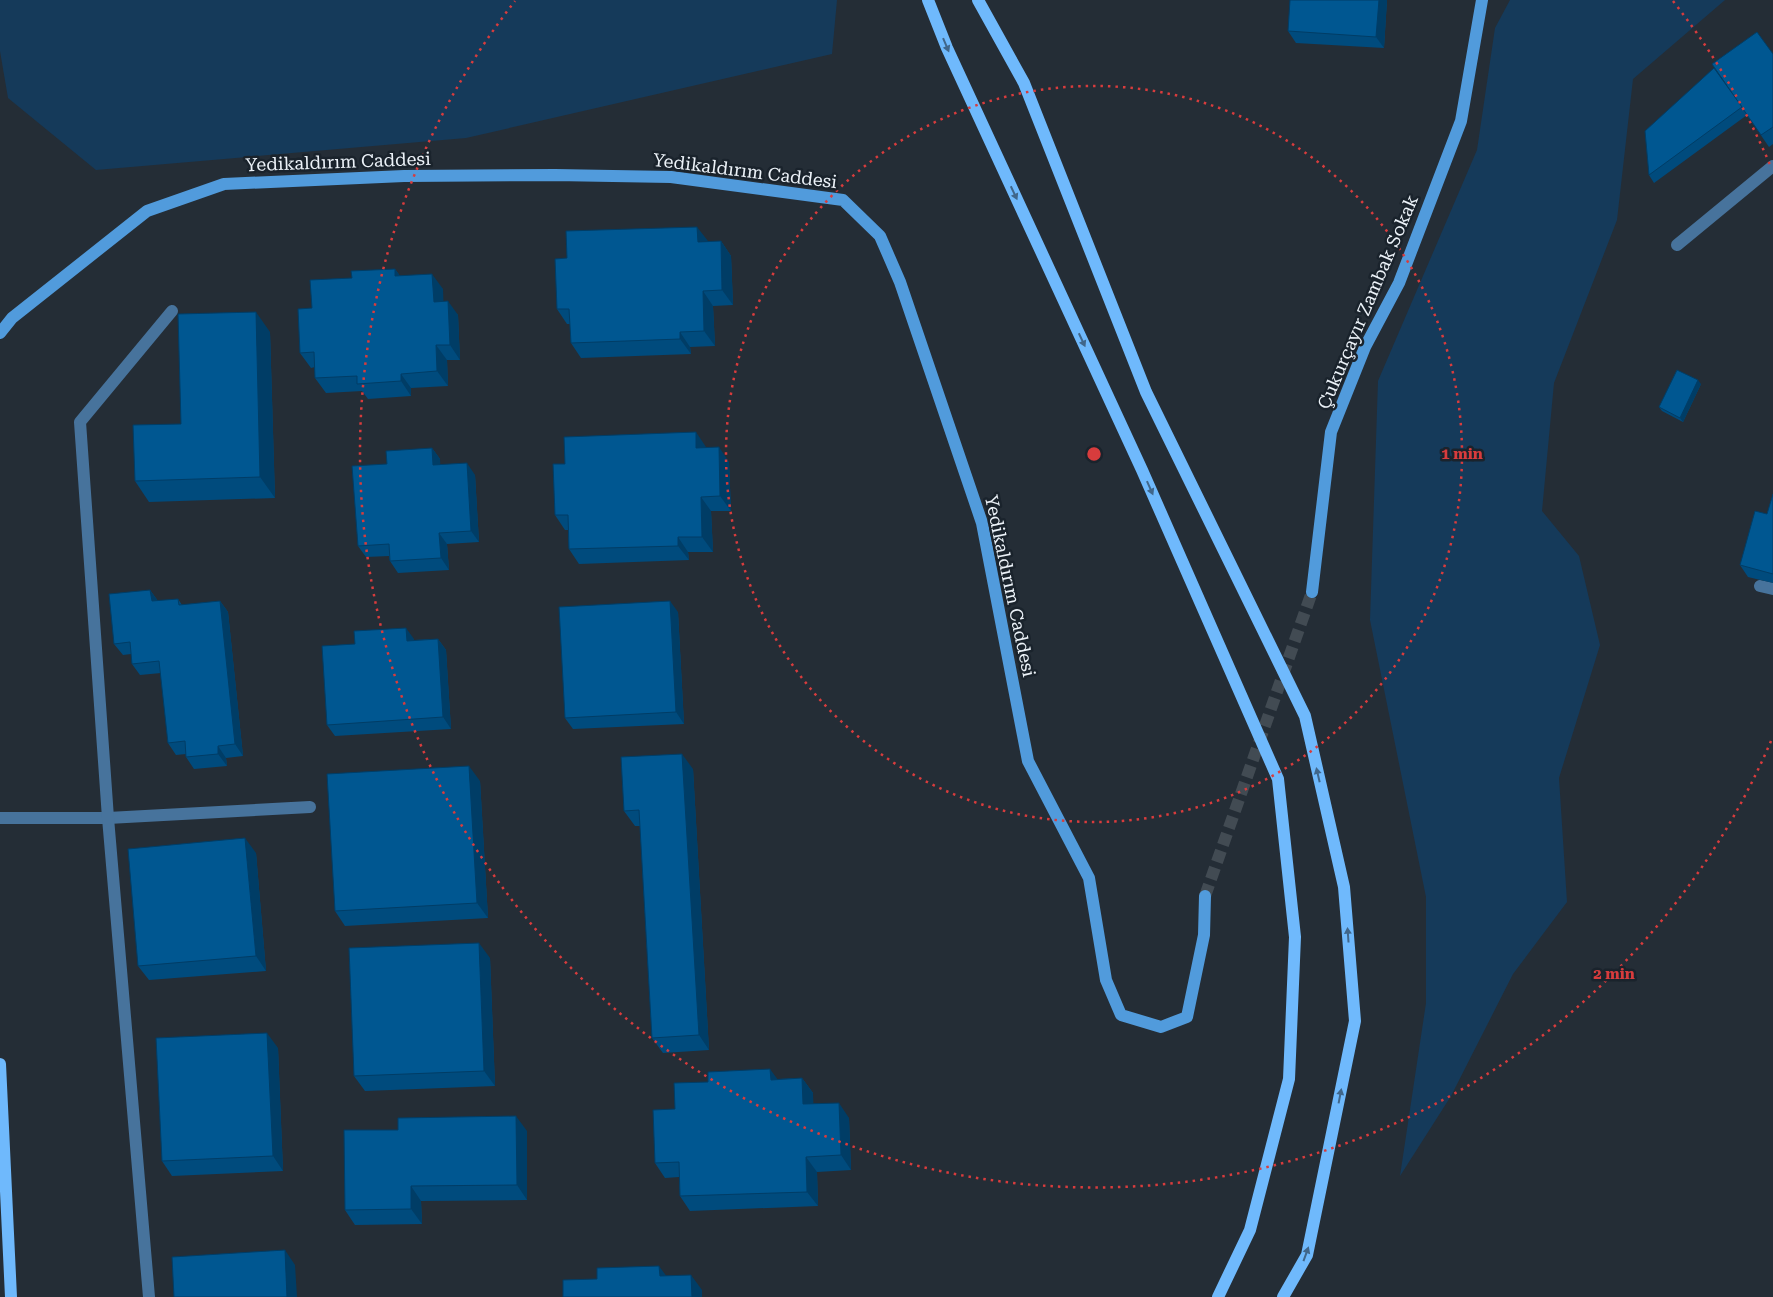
<svg xmlns="http://www.w3.org/2000/svg" width="1773" height="1297" font-family="'Roboto Serif',serif">
	<rect width="100%" height="100%" fill="#242d36"/>
	<g fill="#153a5a">
		<path d="M0,0h837l-5,54 -366,84 -370,32 -88,-72 -8,-47z"/>
		<path d="M1510,0h215l-92,79 -16,141 -63,163 -12,128 37,45 21,89 -41,133 8,124 -54,72 -62,122 -51,80 26,-173v-106l-56,-277 8,-239 99,-231 18,-122z"/>
	</g>
	<g fill="none" stroke-linecap="round" stroke-linejoin="round">
		<path stroke="#424b53" stroke-width="12" stroke-dasharray="12 6" stroke-linecap="butt" d="M1205,896l107,-304"/>
		<g stroke="#47739c" stroke-width="12">
			<path d="M1677,245l96,-79"/>
			<path d="M1760,586l13,3"/>
			<path d="M0,818h108l202,-11"/>
			<path d="M149,1297l-41,-479 -28,-396 92,-111"/>
		</g>
		<g stroke="#519bdc" stroke-width="12">
			<path d="M0,333l12,-15 135,-107 77,-27 180,-8 151,-1 116,2 172,23 37,36 20,46 82,241 46,238 61,117 17,102 15,35 40,12 26,-10 17,-82 1,-39"/>
			<path d="M1312,592l19,-160 34,-85 34,-64 62,-162 21,-121"/>
		</g>
		<g stroke="#6fb9fc" stroke-width="12">
			<path d="M928,0l19,48 195,422 136,309 17,158 -6,142 -39,151 -32,67"/>
			<path d="M978,0l46,83 122,309 159,324 39,171 11,134 -48,234 -24,42"/>
			<path d="M0,1064l11,233"/>
		</g>
	</g>
	<g fill="#004b7d">
		<path d="M1387,0l-3,48 -88,-5 -8,-12z"/>
		<path d="M1773,54v90l-4,3 -22,-32 -93,68 -5,-8z"/>
		<path d="M721,241l10,15 2,49 -20,1 2,40 -25,1 1,7 -110,4 -10,-15 -1,-19h-3l-10,-15 10,-51 141,-16z"/>
		<path d="M395,269l5,7 43,13v12l15,14 2,45h-13l1,26 -37,2v8l-43,3 -6,-8 -36,2 -11,-15v-11l-4,1 -11,-15 12,-45 40,-30z"/>
		<path d="M270,332l5,166 -126,4 -14,-21 46,-57z"/>
		<path d="M1701,384l-18,38 -21,-11 -3,-4z"/>
		<path d="M432,448l8,11v6l35,10 4,67 -32,2 2,26 -51,3 -8,-12 -1,-5 -23,1 -8,-11 29,-82z"/>
		<path d="M706,448l23,14 2,49h-20l2,41h-25l1,8 -110,4 -10,-15 -1,-19h-3l-10,-15 10,-51z"/>
		<path d="M1773,494v89l-25,-6 -8,-12 27,-51z"/>
		<path d="M150,590l8,11 20,-2 4,6 38,-4 8,11 15,144 -17,2 1,8 -33,3 -8,-12v-3l-10,1 -8,-12 -7,-70 -21,2 -8,-11 -1,-10 -8,1 -9,-11z"/>
		<path d="M678,612l6,112 -111,5 -8,-11z"/>
		<path d="M414,639v1l24,-1 8,11 5,79 -116,7 -8,-11z"/>
		<path d="M693,769l16,281 -46,3 -11,-15 -12,-212h-5l-11,-15z"/>
		<path d="M480,781l8,137 -143,8 -10,-15z"/>
		<path d="M256,853l10,118 -117,9 -11,-14z"/>
		<path d="M490,958l5,128 -130,5 -11,-15z"/>
		<path d="M278,1048l5,123 -111,5 -10,-15z"/>
		<path d="M802,1078l11,15v11l36,14 2,52 -34,2 1,34 -128,5 -10,-15 -1,-19 -14,1 -10,-15 20,-54 102,-30z"/>
		<path d="M527,1131v69l-106,1 1,23 -67,1 -10,-15z"/>
	</g>
	<g fill="#003d66">
		<path d="M1379,0h8l-3,48 -8,-11z"/>
		<path d="M697,227l11,14 -10,1z"/>
		<path d="M721,241l10,15 2,49 -11,-15z"/>
		<path d="M395,269l11,15 -11,-8z"/>
		<path d="M432,274l11,15 1,27 -10,-14z"/>
		<path d="M703,291l10,15 2,40 -11,-15z"/>
		<path d="M448,301l10,14 2,45 -10,-15z"/>
		<path d="M256,312l14,20 5,166 -15,-21z"/>
		<path d="M680,332l10,15 1,7 -11,-15z"/>
		<path d="M436,345l11,15 1,26 -11,-15z"/>
		<path d="M401,374l10,14v8l-10,-15z"/>
		<path d="M1698,380l3,4 -18,38 -3,-4z"/>
		<path d="M696,432l10,15v16l-10,-15z"/>
		<path d="M719,447l10,15 2,49 -11,-15z"/>
		<path d="M432,448l8,11 1,18 -8,-12z"/>
		<path d="M467,463l8,12 4,67 -8,-11z"/>
		<path d="M701,497l10,14 2,41 -11,-15z"/>
		<path d="M439,533l8,11 2,26 -8,-12z"/>
		<path d="M678,537l10,15 1,8 -11,-14z"/>
		<path d="M150,590l8,11h-6z"/>
		<path d="M220,601l8,11 15,144 -8,-12z"/>
		<path d="M670,601l8,11 6,112 -8,-12z"/>
		<path d="M406,628l8,11 1,13 -8,-11z"/>
		<path d="M438,639l8,11 5,79 -8,-12z"/>
		<path d="M218,746l8,12 1,8 -9,-12z"/>
		<path d="M682,754l11,15 16,281 -10,-15z"/>
		<path d="M469,766l11,15 8,137 -11,-15z"/>
		<path d="M245,838l11,15 10,118 -10,-15z"/>
		<path d="M479,943l11,15 5,128 -11,-15z"/>
		<path d="M267,1033l11,15 5,123 -10,-15z"/>
		<path d="M770,1069l11,15 -10,-4z"/>
		<path d="M802,1078l11,15 1,26 -11,-15z"/>
		<path d="M839,1103l10,15 2,52 -10,-15z"/>
		<path d="M516,1116l11,15v69l-10,-15z"/>
		<path d="M806,1157l11,15 1,34 -11,-14z"/>
		<path d="M411,1186l10,15 1,23 -11,-15z"/>
		<path d="M285,1250l10,15 2,32h-10z"/>
		<path d="M659,1266l11,15 -10,-5z"/>
		<path d="M691,1275l11,15v7h-10z"/>
	</g>
	<g fill="#005791" stroke="#003d66">
		<path d="M1290,0h89l-3,37 -88,-6z"/>
		<path d="M1757,32l16,22v73l-12,8 -49,-71z"/>
		<path d="M1714,68l28,39 -93,68 -4,-44z"/>
		<path d="M697,227l1,15 23,-1 1,49 -19,1 1,40 -24,1v7l-109,4 -2,-34h-12l-2,-50 12,-1 -1,-27z"/>
		<path d="M395,269v7l37,-2 2,28 14,-1 2,44h-14l1,26 -36,3v7l-44,3v-8l-42,2 -1,-26 -14,1 -2,-44 14,-1 -2,-28 42,-2 -1,-7z"/>
		<path d="M256,312l4,165 -125,4 -2,-56 48,-1 -3,-110z"/>
		<path d="M1677,370l21,10 -18,38 -21,-11z"/>
		<path d="M696,432v16l23,-1 1,49 -19,1 1,40h-24v9l-109,3 -1,-34h-13l-2,-51h12l-1,-27z"/>
		<path d="M432,448l1,17 34,-2 4,68 -32,2 2,25 -51,3 -1,-17 -31,2 -6,-80 35,-2 -1,-13z"/>
		<path d="M1773,494v80l-33,-9 15,-54 12,3z"/>
		<path d="M150,590l2,11 26,-2 1,6 41,-4 15,143 -17,2v8l-32,3 -1,-16 -17,2 -9,-82 -27,3 -2,-22 -16,2 -5,-50z"/>
		<path d="M670,601l6,111 -111,6 -6,-111z"/>
		<path d="M406,628l1,13 31,-2 5,78 -116,8 -5,-79 33,-2 -1,-13z"/>
		<path d="M682,754l17,281 -47,3 -13,-228 -15,1 -3,-54z"/>
		<path d="M469,766l8,137 -142,8 -8,-137z"/>
		<path d="M245,838l11,118 -118,10 -10,-117z"/>
		<path d="M479,943l5,128 -130,5 -5,-128z"/>
		<path d="M267,1033l6,123 -111,5 -6,-123z"/>
		<path d="M770,1069l1,11 31,-2 1,26 36,-1 2,52 -35,2 1,35 -127,4 -1,-34 -24,1 -2,-53 22,-1 -1,-26 34,-1v-10z"/>
		<path d="M516,1116l1,69 -106,1v23l-66,1 -1,-80h54v-12z"/>
		<path d="M285,1250l2,47h-113l-2,-40z"/>
		<path d="M659,1266l1,10 31,-1 1,22h-129v-17l34,-1v-11z"/>
	</g>
	<defs><path id="oneway-solid" d="M-6-.8H1V-3.2L6.5 0L1 3.2V.8H-6Z" transform="scale(1.25)"/></defs>
	<g fill="#40668a">
		<use href="#oneway-solid" transform="translate(946 45) rotate(67)"/>
		<use href="#oneway-solid" transform="translate(1014 193) rotate(65)"/>
		<use href="#oneway-solid" transform="translate(1082 340) rotate(65)"/>
		<use href="#oneway-solid" transform="translate(1150 488) rotate(66)"/>
		<use href="#oneway-solid" transform="translate(1318 775) rotate(-103)"/>
		<use href="#oneway-solid" transform="translate(1348 935) rotate(-94)"/>
		<use href="#oneway-solid" transform="translate(1340 1096) rotate(-79)"/>
		<use href="#oneway-solid" transform="translate(1306 1254) rotate(-70)"/>
	</g>
	<g fill="none" stroke="#d83c3d" stroke-width="2.5" stroke-dasharray="2.5 5">
		<circle cx="1094" cy="454" r="368"/>
		<path d="M1771 741A735 735 0 1 1 515 1M1673 1A735 735 0 0 1 1771 167"/>
	</g>
	<g text-anchor="middle" stroke-width="5" stroke-linejoin="round" paint-order="stroke">
		<g font-size="18" fill="#ecf2f8" stroke="#1a232c">
			<text transform="translate(338 162) rotate(-2)" y="6">Yedikaldırım Caddesi</text>
			<text transform="translate(745 171) rotate(7)" y="6">Yedikaldırım Caddesi</text>
			<text transform="translate(1368 302) rotate(-67)" y="6">Çukurçayır Zambak Sokak</text>
			<text transform="translate(1010 586) rotate(78)" y="6">Yedikaldırım Caddesi</text>
		</g>
	</g>
	<circle cx="1094" cy="454" r="8" fill="#d83c3d" stroke="#1a232c" stroke-width="2.5"/>
	<g font-size="15" text-anchor="middle" font-weight="bold" fill="#d83c3d" stroke="#1a232c" stroke-width="5" stroke-linejoin="round" paint-order="stroke">
		<text x="1462" y="459">1 min</text>
		<text x="1614" y="979">2 min</text>
	</g>
</svg>
